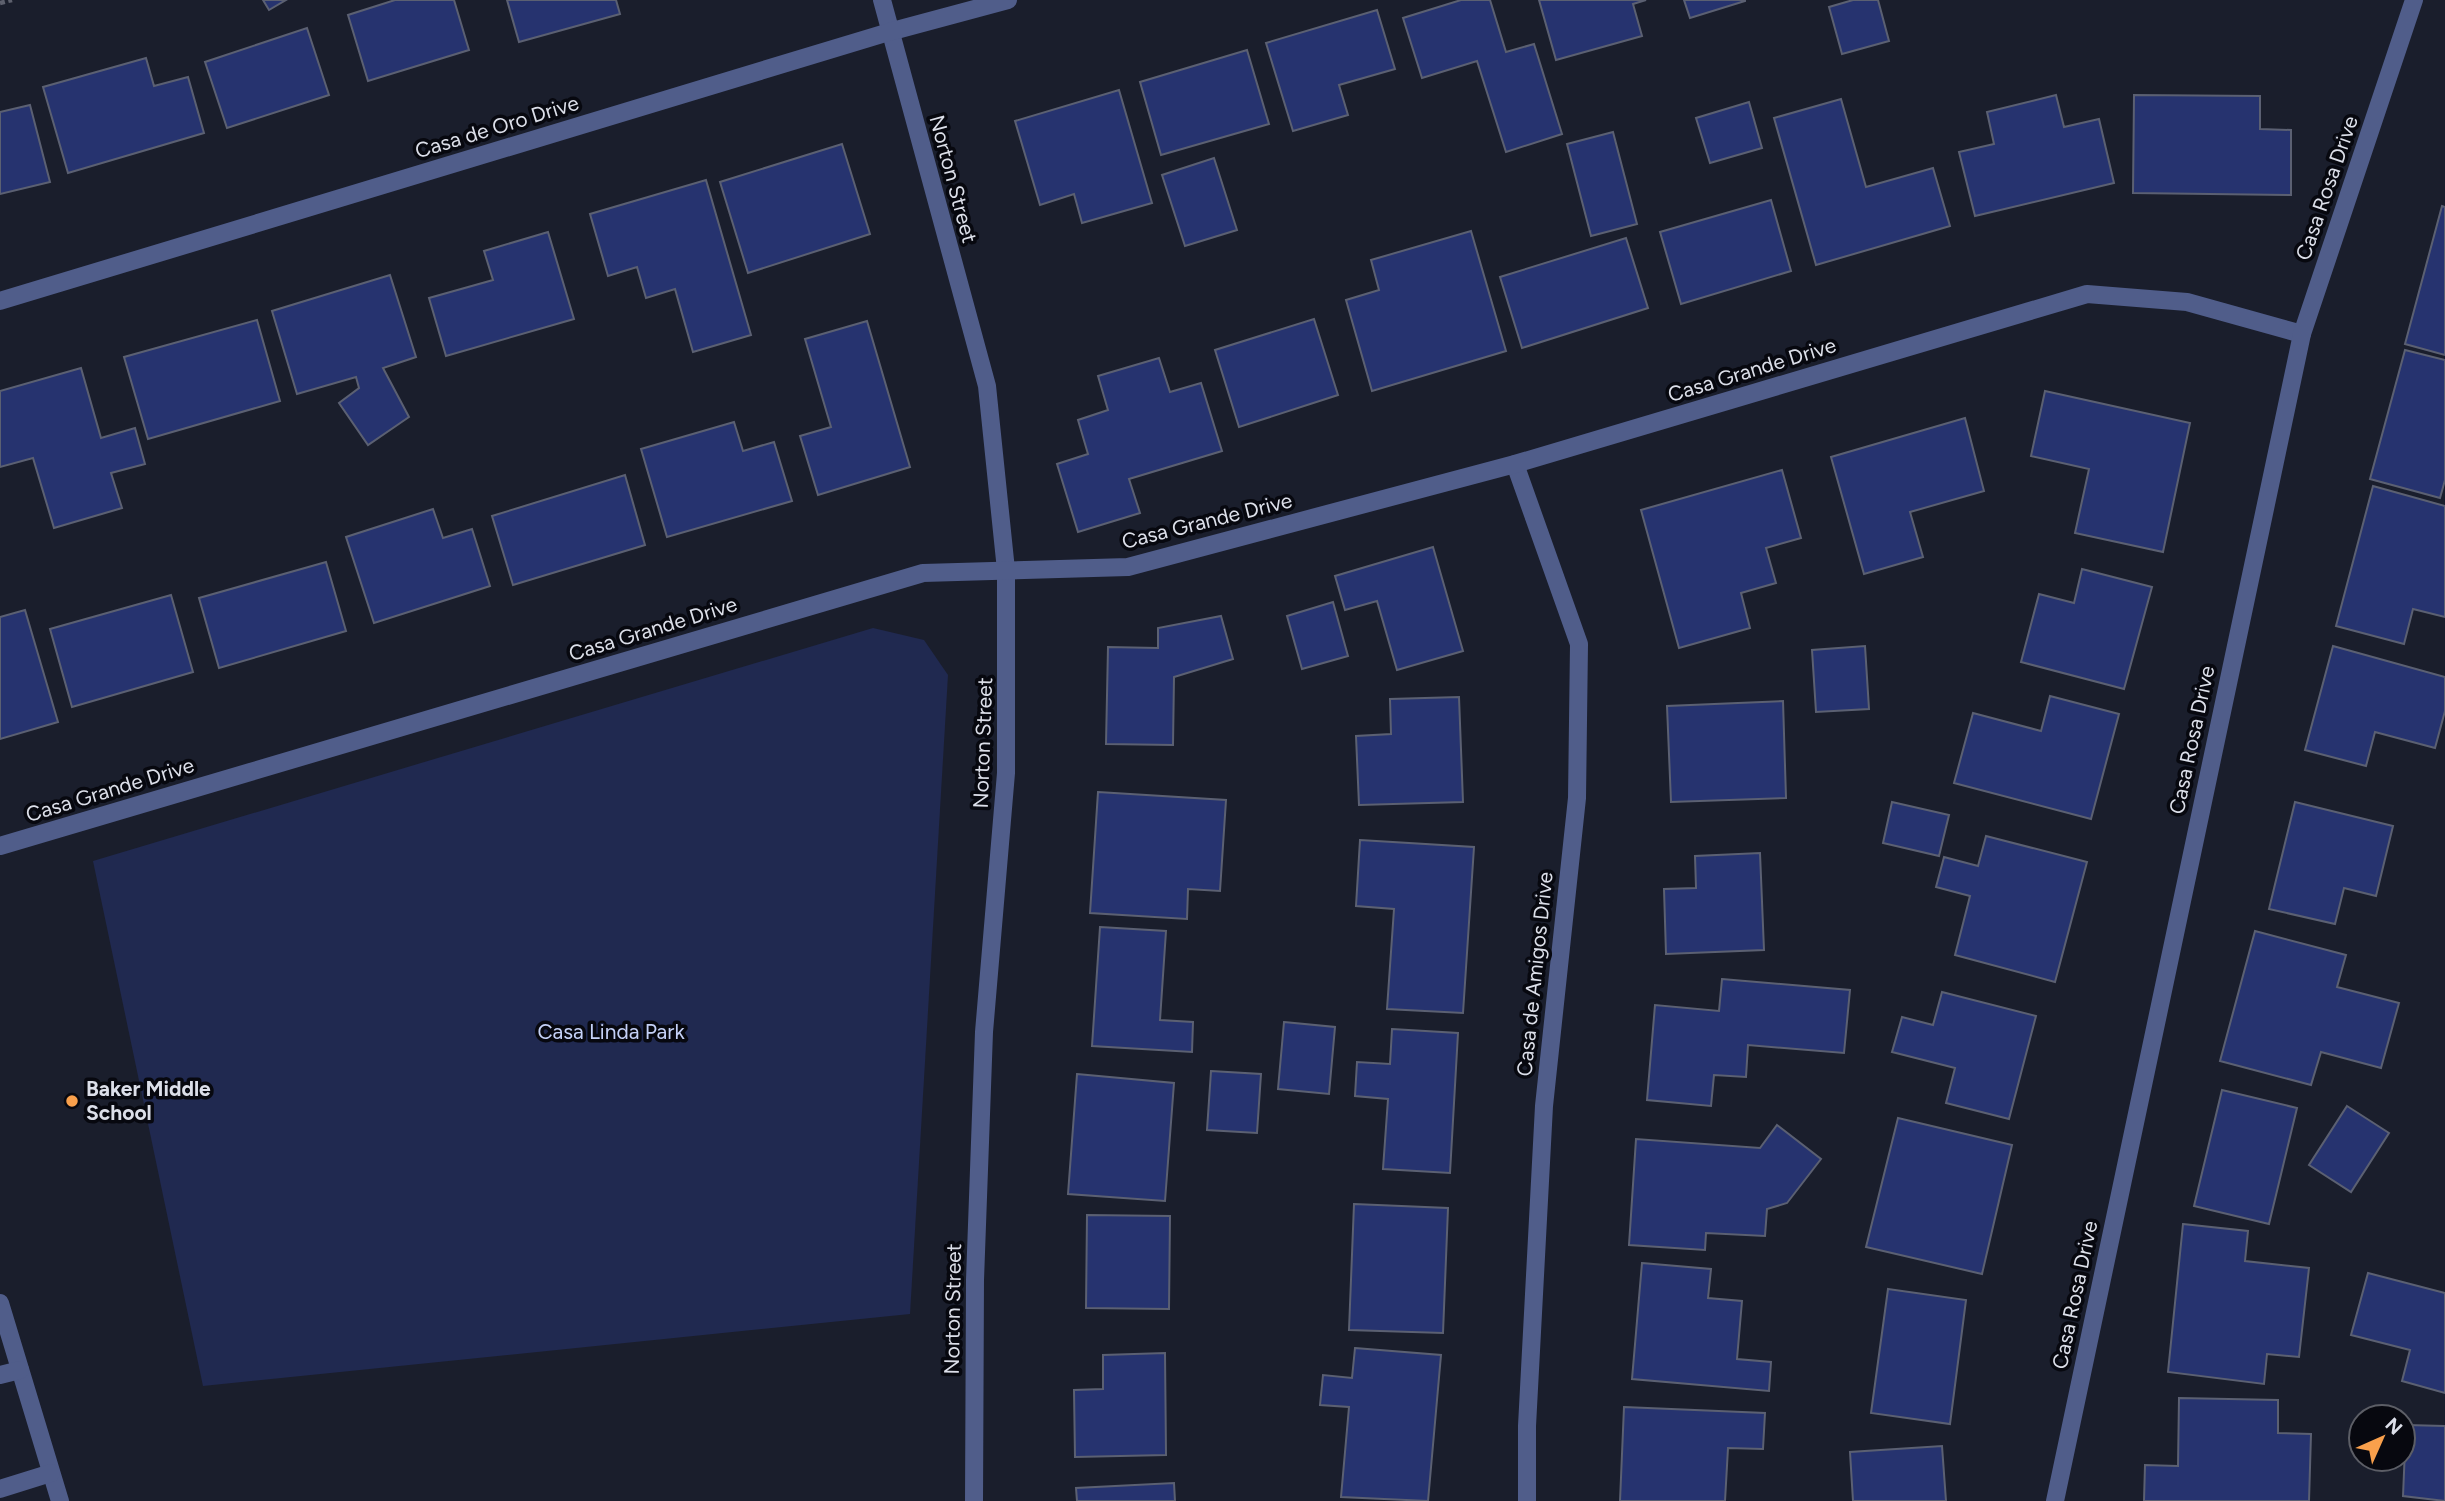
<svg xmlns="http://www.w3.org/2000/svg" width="2445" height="1501" font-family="Figtree,sans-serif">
	<rect width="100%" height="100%" fill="#1a1e2c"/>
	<path fill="#202950" d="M873,628l51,12 24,35 -38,639 -707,72 -110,-525z"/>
	<g fill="#26336f" stroke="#5b6072" stroke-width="2">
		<path d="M263,0h23l-17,10z"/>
		<path d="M395,0h59l15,50 -101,31 -20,-66z"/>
		<path d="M507,0h109l4,14 -101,28z"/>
		<path d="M1461,0h29l16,52 28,-8 28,90 -56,18 -29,-91 -55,17 -19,-60z"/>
		<path d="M1539,0h107l-13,4 9,32 -86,24z"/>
		<path d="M1684,0h61v1l-55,17z"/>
		<path d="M1853,0h25l11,41 -47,13 -13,-47z"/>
		<path d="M1377,10l18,59 -56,16 9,30 -55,16 -27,-88z"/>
		<path d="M307,28l22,67 -102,33 -22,-66z"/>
		<path d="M1247,50l22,74 -108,31 -21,-73z"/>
		<path d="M146,58l8,28 34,-9 16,56 -136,40 -25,-86z"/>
		<path d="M1119,90l33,113 -70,20 -8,-29 -34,11 -25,-84z"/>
		<path d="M2056,95l8,32 35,-8 15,64 -139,33 -16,-64 35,-8 -7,-32z"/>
		<path d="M2134,95l126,1v33l31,1v65l-158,-2z"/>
		<path d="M1841,99l25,88 67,-19 17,58 -134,39 -42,-147z"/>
		<path d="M1749,102l13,46 -52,15 -14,-45z"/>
		<path d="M30,105l20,77 -50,12v-82z"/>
		<path d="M1613,132l24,92 -46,12 -24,-92z"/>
		<path d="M842,144l28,90 -122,39 -28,-91z"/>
		<path d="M1214,158l23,72 -52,16 -23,-71z"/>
		<path d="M706,180l45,155 -58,17 -18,-63 -29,9 -9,-31 -29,9 -18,-62z"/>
		<path d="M1771,200l20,71 -110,33 -21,-72z"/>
		<path d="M2442,206l3,1v148l-40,-11z"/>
		<path d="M1471,231l35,120 -134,40 -26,-91 33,-10 -8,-30z"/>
		<path d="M548,232l26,87 -128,37 -17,-58 64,-18 -9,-29z"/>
		<path d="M1626,238l22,70 -126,40 -22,-71z"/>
		<path d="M390,275l26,82 -33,11 26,49 -41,28 -29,-42 20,-15 -3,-11 -59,17 -25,-83z"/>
		<path d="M1314,319l24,76 -99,32 -24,-77z"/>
		<path d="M257,320l23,81 -132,38 -24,-82z"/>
		<path d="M867,321l43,146 -92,28 -18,-59 31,-9 -26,-88z"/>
		<path d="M2405,350l40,10v120l-5,18 -70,-19z"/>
		<path d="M1159,358l11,34 31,-9 21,68 -93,28 11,34 -62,19 -21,-68 31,-10 -10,-34 30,-10 -10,-34z"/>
		<path d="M81,368l20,70 34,-10 10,36 -34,9 11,35 -68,20 -21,-70 -33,9v-76z"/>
		<path d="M2045,391l145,32 -27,129 -88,-19 14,-64 -58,-13z"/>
		<path d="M1965,418l19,73 -74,21 13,45 -59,17 -33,-117z"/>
		<path d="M734,422l9,29 31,-9 18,59 -125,36 -26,-88z"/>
		<path d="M1782,470l19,68 -35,10 10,35 -35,10 9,35 -71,20 -38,-138z"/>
		<path d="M625,475l20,70 -132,40 -21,-69z"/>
		<path d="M2373,486l72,20v111l-32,-8 -9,35 -68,-18z"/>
		<path d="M433,509l10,29 29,-9 18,57 -116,37 -28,-86z"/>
		<path d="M1433,547l30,104 -66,19 -20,-69 -32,9 -10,-34z"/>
		<path d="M326,562l20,69 -127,37 -20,-70z"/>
		<path d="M2082,569l70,18 -28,102 -103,-27 18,-68 35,9z"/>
		<path d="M171,595l22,77 -121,35 -22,-78z"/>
		<path d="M1333,602l15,54 -46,13 -15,-53z"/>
		<path d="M25,610l33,112 -58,17v-122z"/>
		<path d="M1221,616l12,43 -59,18 -1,68 -67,-1 2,-97 50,1v-20z"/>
		<path d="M1865,646l4,63 -53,3 -4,-62z"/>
		<path d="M2333,646l112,31v34l-10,37 -60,-16 -9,34 -61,-16z"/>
		<path d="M2050,696l69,18 -28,105 -137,-36 19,-70 68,18z"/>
		<path d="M1459,697l4,105 -104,3 -3,-69 35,-2 -1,-35z"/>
		<path d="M1783,701l3,97 -115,4 -4,-96z"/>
		<path d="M1098,792l128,8 -6,91 -32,-2 -1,30 -97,-6z"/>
		<path d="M1892,802l57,13 -10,41 -56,-13z"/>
		<path d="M2295,802l98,24 -17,70 -32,-8 -9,36 -66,-15z"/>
		<path d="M1986,836l101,26 -32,120 -100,-27 15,-59 -34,-9 8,-30 34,9z"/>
		<path d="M1360,840l114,7 -11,166 -76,-4 7,-100 -38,-3z"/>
		<path d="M1760,853l4,97 -98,4 -2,-65 32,-1 -1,-32z"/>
		<path d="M1100,927l66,4 -6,89 33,2 -1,30 -100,-6z"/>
		<path d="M2255,931l91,24 -9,32 62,16 -18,65 -60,-16 -10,33 -91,-24z"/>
		<path d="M1722,979l128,11 -6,63 -96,-8 -2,32 -32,-2 -3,31 -64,-6 8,-95 64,6z"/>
		<path d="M1942,992l94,24 -27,103 -63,-16 9,-35 -63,-16 10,-35 31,8z"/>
		<path d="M1284,1022l51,5 -6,67 -51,-5z"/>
		<path d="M1392,1029l66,4 -8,140 -67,-4 5,-70 -33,-3 2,-34 33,2z"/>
		<path d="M1211,1071l50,3 -4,59 -50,-3z"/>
		<path d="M1077,1074l97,9 -9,118 -97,-7z"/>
		<path d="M2222,1090l75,18 -28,116 -75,-18z"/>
		<path d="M2347,1106l42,27 -38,59 -42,-27z"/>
		<path d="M1898,1118l114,27 -30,129 -116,-27z"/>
		<path d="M1777,1125l44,34 -34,44 -20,6 -2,27 -59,-3 -1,17 -76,-5 7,-106 124,9z"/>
		<path d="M1354,1204l94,4 -5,125 -94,-3z"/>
		<path d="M1087,1215l83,1 -1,93 -83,-1z"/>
		<path d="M2183,1224l65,7 -3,30 64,7 -10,89 -32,-3 -3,30 -96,-12z"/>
		<path d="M1642,1263l69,6 -3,29 34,3 -5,58 34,3 -2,29 -137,-12z"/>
		<path d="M2368,1273l77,20v100l-43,-12 8,-31 -59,-15z"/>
		<path d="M1888,1289l78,11 -16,124 -79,-11z"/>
		<path d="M1355,1348l86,7 -13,146 -87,-4 8,-90 -29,-2 3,-30 29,3z"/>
		<path d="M1165,1353l1,102 -91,2 -1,-67 29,-1v-34z"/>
		<path d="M2179,1398l99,2v33l33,1 -2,67h-165l1,-36 33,1z"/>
		<path d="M1624,1407l141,6 -2,36 -35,-1 -3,53h-105z"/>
		<path d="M2406,1425l39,1v75l-42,-5z"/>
		<path d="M1942,1446l4,55h-93l-3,-49z"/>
		<path d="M1174,1483l1,18h-98l-1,-13z"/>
	</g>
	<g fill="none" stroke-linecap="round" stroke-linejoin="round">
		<path stroke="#5d606d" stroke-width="4.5" stroke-dasharray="5 3.5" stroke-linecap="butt" d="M0,3l12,-3"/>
		<g stroke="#505d8a" stroke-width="18">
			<path d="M0,1303l60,198"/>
			<path d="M0,1375l20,-5"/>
			<path d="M0,1489l51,-16"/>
		</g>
		<g stroke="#505d8a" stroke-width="18">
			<path d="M882,0l105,386 19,184v203l-22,259 -9,248 -1,221"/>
			<path d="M0,301l889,-269 119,-32"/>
			<path d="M1515,464l64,180 -2,154 -33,308 -17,320v75"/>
			<path d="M0,846l923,-273 205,-6 387,-103 572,-170 100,8 115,32"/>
			<path d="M2055,1501l247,-1167 112,-334"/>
		</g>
	</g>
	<circle fill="#f9a04c" stroke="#07080f" stroke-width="2.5" cx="72" cy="1101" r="7"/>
	<g text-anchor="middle" stroke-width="7" stroke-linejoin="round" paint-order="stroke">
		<g font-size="21" fill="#dcdfe9" stroke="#07080f">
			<text transform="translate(497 127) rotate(-17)" y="7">Casa de Oro Drive</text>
			<text transform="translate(953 179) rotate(75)" y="7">Norton Street</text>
			<text transform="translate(2327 188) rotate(-71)" y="7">Casa Rosa Drive</text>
			<text transform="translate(1752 370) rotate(-17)" y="7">Casa Grande Drive</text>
			<text transform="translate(1207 521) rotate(-14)" y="7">Casa Grande Drive</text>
			<text transform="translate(653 629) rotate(-17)" y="7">Casa Grande Drive</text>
			<text transform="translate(2192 740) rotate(-78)" y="7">Casa Rosa Drive</text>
			<text transform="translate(983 743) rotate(-88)" y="7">Norton Street</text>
			<text transform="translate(110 790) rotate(-17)" y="7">Casa Grande Drive</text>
			<text transform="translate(1535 974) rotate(-84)" y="7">Casa de Amigos Drive</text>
			<text transform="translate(2075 1295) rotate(-78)" y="7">Casa Rosa Drive</text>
			<text transform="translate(953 1309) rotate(-89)" y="7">Norton Street</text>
		</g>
		<g font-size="21" fill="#c5d1f7" stroke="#07080f">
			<text x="611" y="1039">Casa Linda Park</text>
		</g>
		<g font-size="21" font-weight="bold" fill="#dcdfe9" stroke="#07080f" text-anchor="start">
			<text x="86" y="1096">Baker Middle<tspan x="86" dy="24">School</tspan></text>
		</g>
	</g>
	<g transform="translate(2382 1438) rotate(45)"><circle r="33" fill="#07080f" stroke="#5c5e66" stroke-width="2"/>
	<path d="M0-5L12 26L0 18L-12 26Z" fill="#f9a04c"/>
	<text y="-10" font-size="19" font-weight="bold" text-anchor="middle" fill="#dcdfe9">N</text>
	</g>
</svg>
